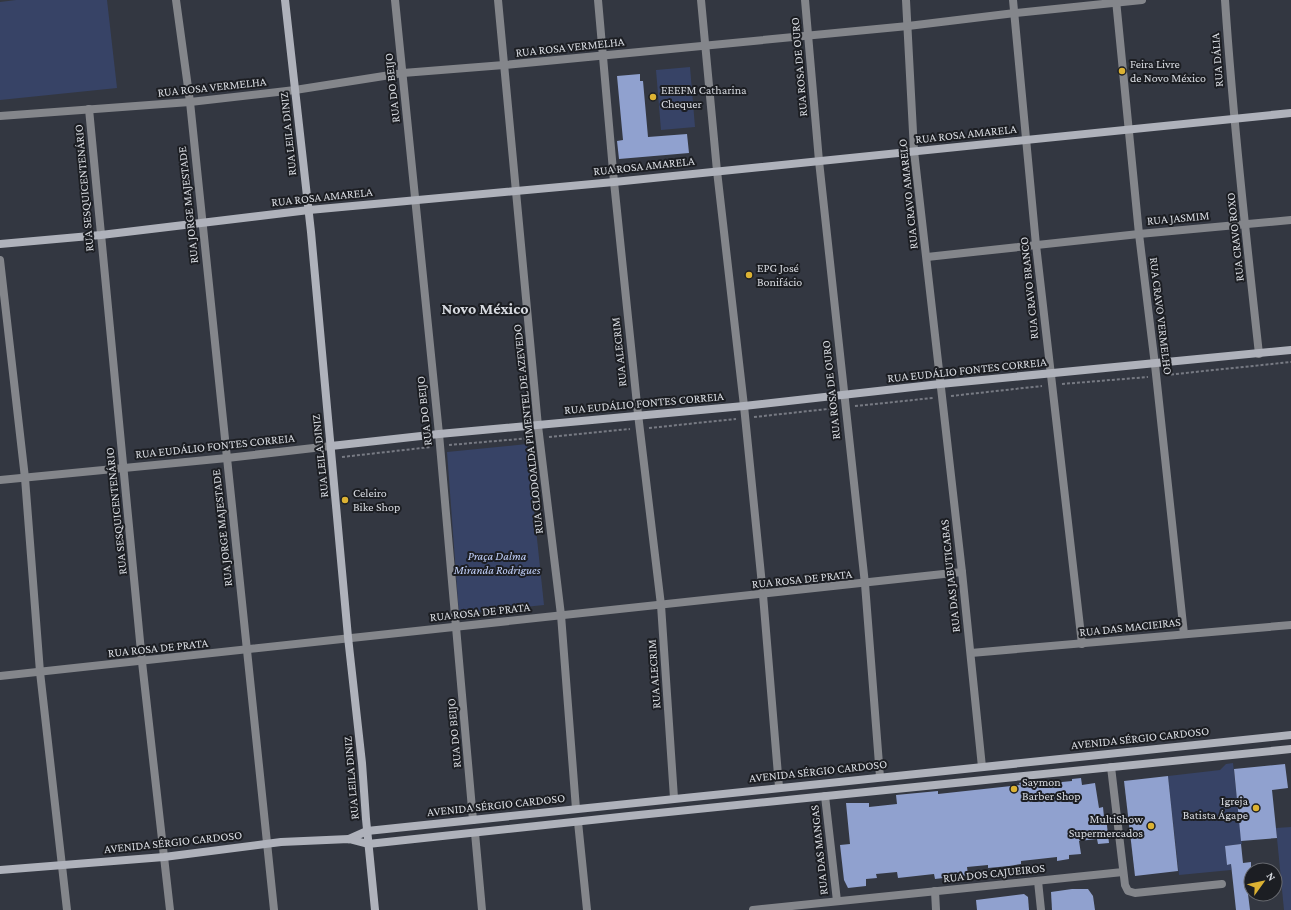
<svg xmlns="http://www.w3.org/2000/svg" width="1291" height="910" font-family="'Crimson Pro',serif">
	<rect width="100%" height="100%" fill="#333741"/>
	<g fill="#374366">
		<path d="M16,0h91l10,88 -117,12v-98z"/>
		<path d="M690,67l5,60 -34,3 -5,-60z"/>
		<path d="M527,444l17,161 -85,9 -12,-162z"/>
		<path d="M1233,763l9,81 -17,2 2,19 4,-1v6l-52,5 -11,-99 52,-6 6,-6z"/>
		<path d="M1291,827v83h-7l-8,-82z"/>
	</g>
	<g fill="#90a1cf">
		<path d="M640,74v7h3l5,56 39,-3 2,19 -70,6 -2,-18 6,-1 -6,-64z"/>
		<path d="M1285,764l3,24 -16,2 5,48 -36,3 -7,-72z"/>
		<path d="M1168,776l10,95 -43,5 -11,-95z"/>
		<path d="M1081,778l1,7 13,-2 4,25 4,-1 1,10h2l3,26 -11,1 -1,-5 -18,2 2,13 -12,1v4l-12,2v-4l-36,4v3l-12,2 -21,2v-3l-21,2 1,8 -33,4 -1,-5 -36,4 -1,-6 -21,2 1,4 -11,1v7l-18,2 -4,-8 -4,-35 10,-1 -4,-41h23v4l28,-3 -1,-9 42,-4v3l82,-9 -1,-2 13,-2v4l40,-4v-2z"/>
		<path d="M1241,844l2,19 8,-1v32h-3l2,16h-14l-5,-46 -4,1 -2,-19z"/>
		<path d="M1072,889h16l5,7 2,14h-43l-1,-18z"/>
		<path d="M1024,894l4,3 1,13h-52l-1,-10z"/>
	</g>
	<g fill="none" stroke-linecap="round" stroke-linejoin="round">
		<g stroke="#777a83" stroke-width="2" stroke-dasharray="3 2" stroke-linecap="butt">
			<path d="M1166,375l125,-13"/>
			<path d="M1062,384l86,-7"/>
			<path d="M951,396l91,-10"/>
			<path d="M855,406l78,-8"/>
			<path d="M754,417l83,-9"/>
			<path d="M649,428l87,-9"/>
			<path d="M549,437l81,-8"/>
			<path d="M449,445l82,-7"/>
			<path d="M342,457l89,-10"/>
		</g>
		<g stroke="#84868b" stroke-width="8">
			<path d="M176,0l14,102 84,808"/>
			<path d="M395,0l44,434 34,386"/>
			<path d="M498,0l40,426 23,189 15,194"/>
			<path d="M598,0l16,182 24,232 23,191 13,193"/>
			<path d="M701,0l16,171 27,235 19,189 16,192"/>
			<path d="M805,0l14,161 46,423 15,193"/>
			<path d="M906,0l8,151 48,421 20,195"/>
			<path d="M1013,0l23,245 46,399"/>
			<path d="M1116,0l23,234 16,131 29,269"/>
			<path d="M1225,0c8,118 21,236 34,354"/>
			<path d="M89,109l53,553 28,248"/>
			<path d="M0,116l190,-14 105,-12 108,-17 101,-8 404,-39 107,-13 127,-13"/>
			<path d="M927,257l212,-23 152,-14"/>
			<path d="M0,260l25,218 15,194 27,238"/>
			<path d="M0,480l227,-22 104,-12"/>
			<path d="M971,653l320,-28"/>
			<path d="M0,676l962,-104"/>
			<path d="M1111,767l14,118 3,6 7,2 87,-9"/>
			<path d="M825,796l12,105"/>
			<path d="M578,822l9,88"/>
			<path d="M475,833l7,77"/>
			<path d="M1038,881l3,29"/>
			<path d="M935,891l1,19"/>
			<path d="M753,910l370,-38"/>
		</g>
		<g stroke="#afb2bb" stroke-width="8">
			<path d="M285,0l26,232 37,405 14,126 4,56 9,91"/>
			<path d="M0,244l101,-9 208,-25 305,-28 677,-69"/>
			<path d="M331,446l108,-12 305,-28 196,-22 351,-34"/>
			<path d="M349,839l18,-8 924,-96"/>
			<path d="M0,870l164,-13 117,-15 68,-3 19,5 261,-28 662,-67"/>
		</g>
	</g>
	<g fill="#dcb233" stroke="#1c1e23" stroke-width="1.5">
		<circle cx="1122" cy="71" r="4"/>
		<circle cx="653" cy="97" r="4"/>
		<circle cx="749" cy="275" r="4"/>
		<circle cx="345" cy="500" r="4"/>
		<circle cx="1014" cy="789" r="4"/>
		<circle cx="1256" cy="808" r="4"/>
		<circle cx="1151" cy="826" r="4"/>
	</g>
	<g text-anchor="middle" stroke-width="4" stroke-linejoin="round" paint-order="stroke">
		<g font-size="12" fill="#d7dae0" stroke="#1c1e23">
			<text transform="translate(570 47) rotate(-6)" y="4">RUA ROSA VERMELHA</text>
			<text transform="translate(1217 60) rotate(-94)" y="4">RUA DÁLIA</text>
			<text transform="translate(799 67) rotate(-95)" y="4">RUA ROSA DE OURO</text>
			<text transform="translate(212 87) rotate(-6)" y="4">RUA ROSA VERMELHA</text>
			<text transform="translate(392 88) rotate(-96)" y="4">RUA DO BEIJO</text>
			<text transform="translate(288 134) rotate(-96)" y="4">RUA LEILA DINIZ</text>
			<text transform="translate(966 134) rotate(-6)" y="4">RUA ROSA AMARELA</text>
			<text transform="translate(644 166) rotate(-6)" y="4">RUA ROSA AMARELA</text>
			<text transform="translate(84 188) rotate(-95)" y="4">RUA SESQUICENTENÁRIO</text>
			<text transform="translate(908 194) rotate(-96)" y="4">RUA CRAVO AMARELO</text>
			<text transform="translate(322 197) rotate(-6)" y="4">RUA ROSA AMARELA</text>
			<text transform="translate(188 205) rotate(-96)" y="4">RUA JORGE MAJESTADE</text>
			<text transform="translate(1178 218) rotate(-5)" y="4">RUA JASMIM</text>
			<text transform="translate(1235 237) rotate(-96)" y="4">RUA CRAVO ROXO</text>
			<text transform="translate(1029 288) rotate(-96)" y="4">RUA CRAVO BRANCO</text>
			<text transform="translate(1161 316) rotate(83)" y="4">RUA CRAVO VERMELHO</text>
			<text transform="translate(619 352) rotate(-96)" y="4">RUA ALECRIM</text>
			<text transform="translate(967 370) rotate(-6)" y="4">RUA EUDÁLIO FONTES CORREIA</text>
			<text transform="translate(831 390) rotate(-96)" y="4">RUA ROSA DE OURO</text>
			<text transform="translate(644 403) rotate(-5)" y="4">RUA EUDÁLIO FONTES CORREIA</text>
			<text transform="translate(424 411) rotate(-96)" y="4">RUA DO BEIJO</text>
			<text transform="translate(528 429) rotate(-96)" y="4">RUA CLODOALDA PIMENTEL DE AZEVEDO</text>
			<text transform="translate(215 446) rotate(-6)" y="4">RUA EUDÁLIO FONTES CORREIA</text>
			<text transform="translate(320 456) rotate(-96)" y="4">RUA LEILA DINIZ</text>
			<text transform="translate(116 511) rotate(-96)" y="4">RUA SESQUICENTENÁRIO</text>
			<text transform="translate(222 528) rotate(-96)" y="4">RUA JORGE MAJESTADE</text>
			<text transform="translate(950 576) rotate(-96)" y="4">RUA DAS JABUTICABAS</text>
			<text transform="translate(802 579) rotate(-6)" y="4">RUA ROSA DE PRATA</text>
			<text transform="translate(480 612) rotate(-6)" y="4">RUA ROSA DE PRATA</text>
			<text transform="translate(1130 627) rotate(-6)" y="4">RUA DAS MACIEIRAS</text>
			<text transform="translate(158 648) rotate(-6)" y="4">RUA ROSA DE PRATA</text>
			<text transform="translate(654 674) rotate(-94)" y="4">RUA ALECRIM</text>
			<text transform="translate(454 733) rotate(-95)" y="4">RUA DO BEIJO</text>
			<text transform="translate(1140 738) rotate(-6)" y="4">AVENIDA SÉRGIO CARDOSO</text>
			<text transform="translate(818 771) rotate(-6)" y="4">AVENIDA SÉRGIO CARDOSO</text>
			<text transform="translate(351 778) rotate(-95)" y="4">RUA LEILA DINIZ</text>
			<text transform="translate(496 805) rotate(-6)" y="4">AVENIDA SÉRGIO CARDOSO</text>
			<text transform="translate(173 842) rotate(-6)" y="4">AVENIDA SÉRGIO CARDOSO</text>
			<text transform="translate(819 850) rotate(-96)" y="4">RUA DAS MANGAS</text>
			<text transform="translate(994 873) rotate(-6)" y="4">RUA DOS CAJUEIROS</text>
		</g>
		<g font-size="12" fill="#d7dae0" stroke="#1c1e23" text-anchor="start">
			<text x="1130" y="68">Feira Livre<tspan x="1130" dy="14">de Novo México</tspan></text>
			<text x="661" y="94">EEEFM Catharina<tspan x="661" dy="14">Chequer</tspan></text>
			<text x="757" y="272">EPG José<tspan x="757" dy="14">Bonifácio</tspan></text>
			<text x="353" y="497">Celeiro<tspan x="353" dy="14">Bike Shop</tspan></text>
			<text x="1022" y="786">Saymon<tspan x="1022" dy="14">Barber Shop</tspan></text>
			<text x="1248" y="805" text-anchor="end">Igreja<tspan x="1248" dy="14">Batista Ágape</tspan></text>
			<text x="1143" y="823" text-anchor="end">MultiShow<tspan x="1143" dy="14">Supermercados</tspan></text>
		</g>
		<g font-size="12" font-style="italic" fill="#c3d2fc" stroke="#1c1e23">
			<text x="497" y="560">Praça Dalma<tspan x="497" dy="14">Miranda Rodrigues</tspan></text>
		</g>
		<g font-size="16" font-weight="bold" fill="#d7dae0" stroke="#1c1e23">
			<text x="485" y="314">Novo México</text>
		</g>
	</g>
	<g transform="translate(1263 882) rotate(57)"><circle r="19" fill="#1c1e23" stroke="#67696f"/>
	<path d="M0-3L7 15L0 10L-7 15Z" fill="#dcb233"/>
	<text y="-6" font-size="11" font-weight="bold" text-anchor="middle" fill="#d7dae0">N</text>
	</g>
</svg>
